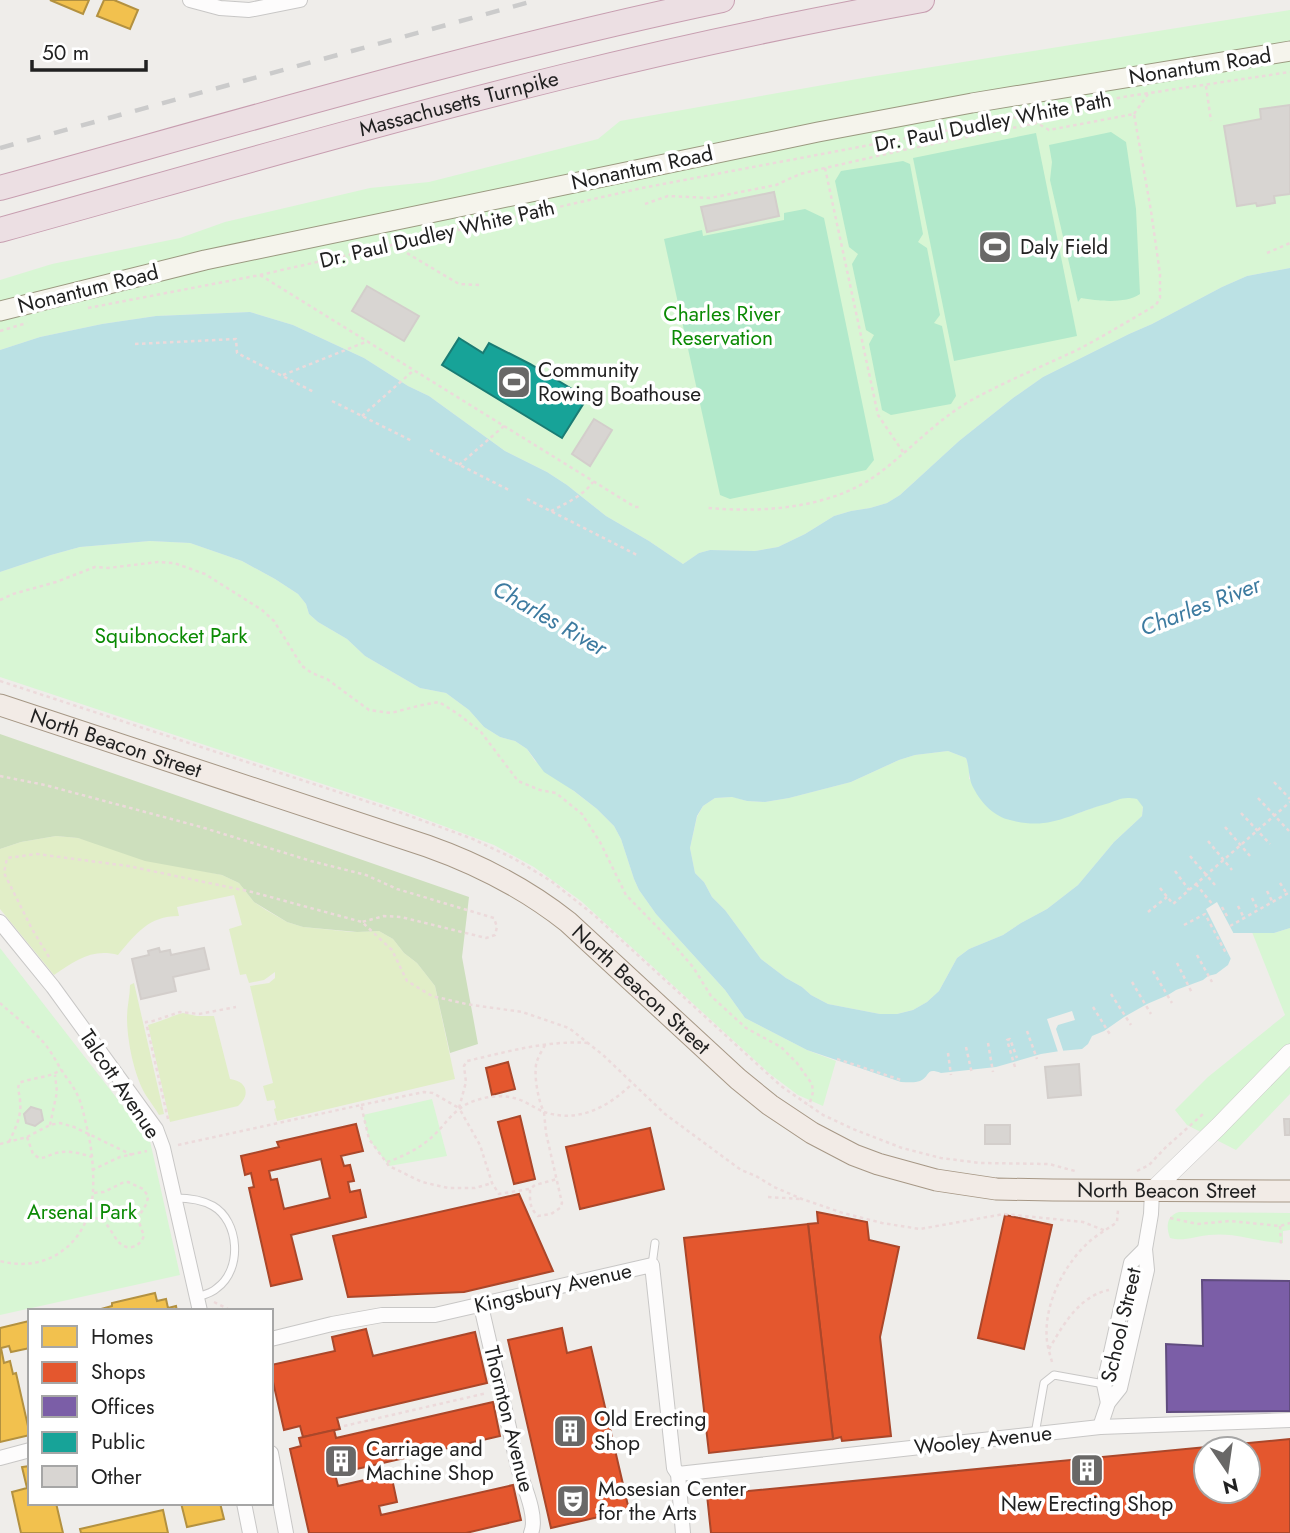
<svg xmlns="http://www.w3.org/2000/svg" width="1290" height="1533" font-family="Jost,sans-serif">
	<rect width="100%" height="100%" fill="#efedea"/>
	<g fill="#e1eec7">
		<path d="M56,836l22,2 111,30 33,7 17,8 15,19 12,8 21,12 16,5 49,5 27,-1 14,8 11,14 13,10 18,23 20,93 -178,42 -3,-12 2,-1 -2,-8 -7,1 -4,-15 10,-3 -23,-97 19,-3 6,-5v-6l-11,8 -15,3 -3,-9 -6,1 -11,-46 13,-4 -8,-30 -57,12 2,9c-31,0 -43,18 -61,39 -26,-7 -43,6 -64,20l-54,-66v-60l21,-7z"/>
		<path d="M134,983l30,131 -5,1c-4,-7 -8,-12 -12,-18 -13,-20 -20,-57 -20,-80 0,-11 3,-21 3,-32z"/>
		<path d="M183,1013l14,3h17l16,63c17,2 21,16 8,27l-68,16 -22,-97c12,-3 23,-9 35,-12z"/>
	</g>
	<path fill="#cddfbd" d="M0,734l469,163 -7,60 16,87 -28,9 -15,-67 -18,-23 -13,-10 -11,-14 -14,-8 -22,1 -54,-5 -16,-5 -33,-20 -15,-19 -17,-8 -77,-14 -67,-23 -22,-2 -35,6 -21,7z"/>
	<g fill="#d8f6d4">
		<path d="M1290,10v258l-43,8 -25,11 -70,37 -23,10 -86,43 -30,21 -54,43 -59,54 -13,8 -17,5 -19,3 -17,5 -29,18 -27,13 -23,4 -45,-1 -11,3 -16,11 -34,-23 -43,-25 -39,-31 -20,-13 -42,-21 -76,-55 -21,-10 -44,-28 -71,-33 -43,-13 -94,4 -54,8 -62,13 -40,13v-70l52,-16 128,-26 45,-16 145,-34 59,-6 169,-43 22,-18 243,-43z"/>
		<path d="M150,541l40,2 52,18 33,18 23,15 8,10 3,10 9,8 29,17 18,17 55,32 26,5 23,17 15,17 16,10 15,4 12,8 8,12 62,48 17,17 7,13 13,40 5,11 17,24 69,76 20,28 62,32 29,11 -13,45 -25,-11 -28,-21 -189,-173 -47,-34 -40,-22 -93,-35 -401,-133v-105l51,-17 29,-8z"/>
		<path d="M948,751l18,7 3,10v11l104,36 47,-17 6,-1 11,1 6,8 -1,10 -28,26 -36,43 -31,24 -26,14 -18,12 -34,14 -12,9 -18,33 -12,11 -14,8 -16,4h-17l-52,-10 -17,-9 -9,-8 -16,-9 -25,-19 -36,-49 -13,-13 -8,-15 -9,-9 -5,-25 7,-31 6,-11 12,-8 18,-1 14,4 18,1 24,-4 62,-16 48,-22 16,-5z"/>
		<path d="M1290,928v166l-54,56 -49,-25 -12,-15 33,-33 77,-62 -33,-83 22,1z"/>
		<path d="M0,948l150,193 30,134 -180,40z"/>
		<path d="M432,1099l15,57 -58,10 -20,-27 -6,-24z"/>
		<path d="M1179,1212l111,1v17l-7,1v12c-26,-1 -48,-11 -74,-8 -13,1 -26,7 -39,3 -4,-11 -4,-22 9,-26z"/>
	</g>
	<g fill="#b2e9cb">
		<path d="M1111,132l15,10 10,67 4,85c-14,10 -42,7 -59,4l-3,4 -28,-122 2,-18 -3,-17z"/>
		<path d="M1036,133l41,203 -123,25 -41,-203z"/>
		<path d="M903,161l7,3 13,70 -5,8 9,6 13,67 -6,8 8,3 14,70 -5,8 -60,11 -9,-5 -13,-66 5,-9 -8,-5 -14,-66 6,-10 -9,-7 -14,-66 6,-10z"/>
		<path d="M805,209l19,9 50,242 -8,10 -136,29 -10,-4 -56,-256 38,-9 1,6 81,-16v-7z"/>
	</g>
	<path fill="#bbe1e4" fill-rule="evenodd" d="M1290,268v660l-16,5h-40l-7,2 4,23 -3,7 -12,9 -8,2 -5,4 -27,10 -8,5 -21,9 -23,13 -20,14 -12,5 -4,8 -6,5 -22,2 -19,3 -45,13 -55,6c-16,-6 -10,3 -21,8 -5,2 -13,1 -19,1l-94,-32 -62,-32 -20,-28 -69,-76 -17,-24 -5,-11 -13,-40 -7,-13 -17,-17 -23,-18 -30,-19 -17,-23 -12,-8 -15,-4 -16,-10 -15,-17 -23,-17 -26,-5 -55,-32 -18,-17 -29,-17 -9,-8 -3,-10 -8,-10 -23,-15 -33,-18 -52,-18 -40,-2 -70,6 -29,8 -51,17v-222l40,-13 62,-13 54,-8 94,-4 43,13 71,33 44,28 21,10 76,55 42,21 20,13 39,31 43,25 34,23 16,-11 11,-3 45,1 23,-4 27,-13 29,-18 17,-5 19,-3 17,-5 13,-8 59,-54 54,-43 30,-21 86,-43 23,-10 70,-37 25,-11zM948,751l18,7c4,11 2,21 8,31 7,14 21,28 36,31 40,11 59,-6 96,-16 13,-4 16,-8 31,-5l6,8 -1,9 -28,26 -36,43 -31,24 -26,14 -18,12 -34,14 -12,9 -18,33 -12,11 -14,8 -16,4h-17l-52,-10 -17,-9 -9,-8 -16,-9 -25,-19 -36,-49 -13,-13 -8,-15 -9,-9 -5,-25 7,-32 6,-10 12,-8 17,-1 15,4 18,1 24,-4 62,-16 48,-22 16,-5z"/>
	<g fill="#efedea">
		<path d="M1217,902l18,34 -5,2v5l5,14 -1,3 -2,1 -26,-52z"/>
		<path d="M1072,1011l3,9 -17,5 -2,4 8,24 -5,2 -12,-36z"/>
	</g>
	<g fill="#f2c14e" stroke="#b39140" stroke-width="2">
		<path d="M50,0h39l-6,14z"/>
		<path d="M104,0h10l24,10 -8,19 -33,-13z"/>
		<path d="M155,1293l2,8 9,-2 2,9 8,-2 1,5h-83l18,-5v-3z"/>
		<path d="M29,1321l1,27 -19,4 -2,-6 -8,2 3,15 6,-2 3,13 3,-1 14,62 -30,7v-114z"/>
		<path d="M30,1466v37h26l7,30h-42l-9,-41 15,-4 -5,-21z"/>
		<path d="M181,1503h39l4,16 -37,8z"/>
		<path d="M163,1510l5,23h-87l-1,-4z"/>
	</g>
	<g fill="#e4572e" stroke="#aa472a" stroke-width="2" fill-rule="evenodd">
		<path d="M508,1062l7,27 -23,6 -6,-27z"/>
		<path d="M520,1116l15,63 -21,5 -16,-62z"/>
		<path d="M356,1124l7,27 -22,5 3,10 6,-1 4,16 -6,1 2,10 10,-2 6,27 -75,18 11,44 -31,7 -22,-98 5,-1 -3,-14 -6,2 -4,-19 38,-9 -2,-5zM321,1159l9,39 -46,11 -7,-30 -6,1 -2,-9z"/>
		<path d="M650,1128l14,61 -84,20 -14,-62z"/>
		<path d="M519,1194l34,77 -89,21 -116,5 -15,-61z"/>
		<path d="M817,1212l50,10 2,18 30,7 -19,90 11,99 -49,5 -1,-4 -8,2 -25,-215 10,-1z"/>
		<path d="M1005,1215l47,10 -28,124 -46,-11z"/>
		<path d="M808,1224l25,215 -124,14 -25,-215z"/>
		<path d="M562,1328l5,25 24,-6 38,163 -78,18 -43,-188z"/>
		<path d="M366,1329l7,27 102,-24 12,51 -150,35 3,11 -37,8 -3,-11 -16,4 -13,-57v-8l64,-14 -3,-14z"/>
		<path d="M493,1402l7,34 -165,38 3,12 53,-12 6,28 -18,4 2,9 132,-30 8,35 -55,13h-157l-19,-84 11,-3 -2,-8 35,-8 2,8z"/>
		<path d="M1290,1439v94h-579l-4,-38zM1206,1449h42v42h-42z"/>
	</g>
	<path fill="#7b5ea7" stroke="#604c7f" stroke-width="2" d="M1202,1280l88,1v130l-123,1 -1,-68 37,2z"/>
	<path fill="#17a398" stroke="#1a7c74" stroke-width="2" d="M459,338l24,15 6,-10 41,21 57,34 -25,40 -120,-73z"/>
	<g fill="#d8d5d2" stroke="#d3cecb" stroke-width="2">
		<path d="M1290,105v89l-16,2 1,7 -18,3 -1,-3 -19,3 -13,-80 37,-7 -1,-10z"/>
		<path d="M774,192l5,24 -72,16 -6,-25z"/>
		<path d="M367,286l52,30 -15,25 -52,-30z"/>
		<path d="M594,419l18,11 -22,36 -18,-12z"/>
		<path d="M159,948l1,4 10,-2 1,5 33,-7 5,21 -36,8 3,14 -35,8 -9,-40 17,-4 -1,-4z"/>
		<path d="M1079,1064l2,31 -33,3 -3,-31z"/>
		<path d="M31,1107l10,3 2,10 -8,6 -9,-3 -2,-9z"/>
		<path d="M1284,1119h6v16h-5z"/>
		<rect x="985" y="1125" width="25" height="19"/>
	</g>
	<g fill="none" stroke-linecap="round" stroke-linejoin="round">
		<g stroke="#c8c7c6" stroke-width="9">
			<g id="service">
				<path d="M175,1198c13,0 26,1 38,8 26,15 30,63 4,82 -5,5 -13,7 -20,9"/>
				<path d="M652,1265l3,-22"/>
				<path d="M1035,1434l9,-51 10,-8 50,9"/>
			</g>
		</g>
		<g stroke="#c8c7c6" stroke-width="16">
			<g id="minor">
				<path d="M190,0l30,8 29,2 51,-10"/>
				<path d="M0,922l53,65 103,142 7,19 37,163"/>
				<path d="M481,1306l38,165c5,15 19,46 12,62"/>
				<path d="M271,1339l61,-15 50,-9h53l217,-50 22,203 4,6 5,59"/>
				<path d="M1108,1403l-4,-19 27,-121 14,-14"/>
				<path d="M1100,1427l8,-24 12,-15 27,-118 -2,-21 6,-35 1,-23"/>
				<path d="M271,1453l15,80"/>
				<path d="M0,1458l30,-8"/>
				<path d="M678,1474l422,-47 190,-7"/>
				<path d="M244,1503l6,30"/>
			</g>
		</g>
		<g stroke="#c8c7c6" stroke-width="19">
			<path id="tertiary" d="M1152,1191l66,-64 72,-74"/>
		</g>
		<g stroke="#9b9980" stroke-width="21">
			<path id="secondary" d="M0,311l205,-51 613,-128 154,-29 318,-52"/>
		</g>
		<g stroke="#a69785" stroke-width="23">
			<g id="primary">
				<path id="s1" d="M0,705l427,141c51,18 98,42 141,76l170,157 32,26 42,28 42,22 24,9 58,16 60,9 57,1 237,1"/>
			</g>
		</g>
		<g stroke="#c79eb0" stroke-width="26">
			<g id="motorway">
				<path d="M0,188c240,-66 479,-137 722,-188"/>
				<path id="s2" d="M0,230c188,-52 376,-107 566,-154 117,-29 236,-54 356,-76"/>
			</g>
		</g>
		<g stroke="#ecdadb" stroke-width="2.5" stroke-dasharray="3.5 3.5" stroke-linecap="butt">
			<path d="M1206,86l5,35"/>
			<path d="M1134,114l14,-20"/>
			<path d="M825,168l53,247 25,37"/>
			<path d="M645,204l23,-8 42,2 66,-13 24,-11 25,-6 83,-19 129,-26 12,7 85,-16 17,97 9,63v24l-4,7c-26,15 -52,31 -79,45 -36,17 -73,32 -107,51 -33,19 -58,47 -88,70 -47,37 -116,42 -174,37"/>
			<path d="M395,246l64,38 20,1"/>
			<path d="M1267,253l23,-10"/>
			<path d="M260,275l375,232h7"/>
			<path d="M88,308l172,-33 382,-87 487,-92 161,-24"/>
			<path d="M0,331l27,-8"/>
			<path d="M135,344l101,-5 1,14 77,39"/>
			<path d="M283,375l85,-34"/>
			<path d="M332,401l80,40"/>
			<path d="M362,416l52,-46"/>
			<path d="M430,450l79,40"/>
			<path d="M459,465l45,-39"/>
			<path d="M527,499l110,56"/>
			<path d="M551,511c14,-7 33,-16 42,-29"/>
			<path d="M0,600l13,-6 43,-12 39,-15 13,1 50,-6 16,1 31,11 57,36 12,11 28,45 10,7 15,6 42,31 22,3 31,-8 17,-3 19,12 23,18 37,49 22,9 16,3 26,21 18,28 26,53 42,43 25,29 18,29 35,32 35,19 16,16 15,21 1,8 -4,14"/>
			<path d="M0,681l399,131 74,27 40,19 38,23 43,34 187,171 42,29 30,14 49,19 39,10 39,5 69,1 26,7"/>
			<path d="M0,776l45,9 156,42 110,34 55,14 31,14 97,29 3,9 -2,8 -9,3 -85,-21 -17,-1 -22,6"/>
			<path d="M1274,782l16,17"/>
			<path d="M1258,798l31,33"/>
			<path d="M1241,813l29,31"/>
			<path d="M1225,827l25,29"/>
			<path d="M1208,841l24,29"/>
			<path d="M1190,856l25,29"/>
			<path d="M1175,871l14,19"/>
			<path d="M1280,883l7,11"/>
			<path d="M1196,884l17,21"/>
			<path d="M1160,888l13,16 117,-102"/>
			<path d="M1267,891l5,10"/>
			<path d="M1252,898l6,12"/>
			<path d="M1238,906l6,12"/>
			<path d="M1222,907l6,11"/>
			<path d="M1148,912l19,-15"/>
			<path d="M1184,925l21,-11 22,41"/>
			<path d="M1230,926l60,-34"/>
			<path d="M1197,955l15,27"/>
			<path d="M49,957l-17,-28 -28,-56 3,-15 30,-4 91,12 124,26 110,30 30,28 15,31 25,15 34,8 56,8 47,16 34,27 62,59 76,56 15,6 18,11 28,12 41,14 39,10 38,6 84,-15 79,8 23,9"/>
			<path d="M1177,963l15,30"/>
			<path d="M1153,971l19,32"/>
			<path d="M1132,982l19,32"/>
			<path d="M1111,994l20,31"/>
			<path d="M0,1003c14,13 31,25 44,40 8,9 13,21 20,31 4,6 9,12 12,18 6,11 8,24 11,36 5,20 7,43 6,64 -4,50 -44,82 -93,69"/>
			<path d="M1093,1007l18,29"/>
			<path d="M1027,1031l10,28"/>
			<path d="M988,1043l5,29"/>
			<path d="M545,1045c-3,5 -6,11 -8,16 -4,11 1,40 7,51 34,11 63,-4 88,-28"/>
			<path d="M966,1047l6,27"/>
			<path d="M948,1053l3,22"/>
			<path d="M837,1059l64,21"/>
			<path d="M1015,1067l-8,-27 3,-1 7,19"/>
			<path d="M361,1105l63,-13 9,1 26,15"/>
			<path d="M168,1119l-22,-97 7,-1 27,-9 19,2 37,-7"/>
			<path d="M50,1125l7,-33 -2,-17"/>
			<path d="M27,1137l6,17 6,4c7,0 10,-3 17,-5 12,-3 24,0 36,4"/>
			<path d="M9,1142c6,-13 13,-26 11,-41 0,-7 -3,-10 -1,-18 14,-6 33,-5 42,-14"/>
			<path d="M0,1144l27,-7 23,-12 10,-2 14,4 58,28"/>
			<path d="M178,1145l183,-40 8,34 20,27 33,16 26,6h27l17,-5"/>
			<path d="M387,1162c17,-6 34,-14 47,-27 8,-7 14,-17 23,-24 12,-12 40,-18 57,-13 10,2 20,10 30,14l2,21 16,70 -2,5 -9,6 -13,2c-9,-8 -8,-16 -8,-27l5,-4 22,-6"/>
			<path d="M92,1170l28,-13 27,-6"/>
			<path d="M1137,1171l12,-6 16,-17 38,-34"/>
			<path d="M529,1189l-30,5 -7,-11 -12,-38 -21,-37 7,-26 -2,-16 3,-5c39,-9 81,-21 121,-18"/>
			<path d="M768,1197l32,2"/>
			<path d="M88,1216c6,2 11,2 16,6 9,7 13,28 28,25 7,-2 9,-5 12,-11l-5,-14v-6l8,-13 1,-7 -5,-7 -15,-7 -6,1 -18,9 -11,1"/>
			<path d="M1170,1218l27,6 33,-3 50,5 10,-3"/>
			<path d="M1280,1226l1,18"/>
			<path d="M214,1302l18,9"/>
			<path d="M1049,1349c14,-24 30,-53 60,-59"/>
			<path d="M1052,1362c-2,-7 -4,-14 -5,-21 -4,-36 17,-77 43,-100 8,-7 18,-12 27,-19l1,-12"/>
			<path d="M344,1426l143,-33"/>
		</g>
		<use href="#service" stroke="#fdfcfc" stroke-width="7"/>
		<use href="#minor" stroke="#fdfcfc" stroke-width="14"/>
		<use href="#tertiary" stroke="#fdfcfc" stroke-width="18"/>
		<use href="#secondary" stroke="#f5f4ec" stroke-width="19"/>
		<use href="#primary" stroke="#f2ebe6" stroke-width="21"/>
		<use href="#motorway" stroke="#ecdfe3" stroke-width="24"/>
		<path stroke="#cbcbcb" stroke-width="4.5" stroke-dasharray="14 14" stroke-linecap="butt" d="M0,148l537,-148"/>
	</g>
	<defs>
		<g id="stadium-square" transform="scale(1.75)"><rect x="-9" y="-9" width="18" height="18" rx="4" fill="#696867" stroke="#fff"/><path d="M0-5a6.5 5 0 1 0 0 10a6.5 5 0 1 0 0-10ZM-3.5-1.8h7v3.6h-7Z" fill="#fff"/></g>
		<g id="building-square" transform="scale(1.75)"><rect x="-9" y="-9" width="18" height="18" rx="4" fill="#696867" stroke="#fff"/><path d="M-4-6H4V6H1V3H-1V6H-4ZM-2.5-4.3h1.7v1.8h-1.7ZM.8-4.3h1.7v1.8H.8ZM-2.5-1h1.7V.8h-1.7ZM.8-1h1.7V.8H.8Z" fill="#fff"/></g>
		<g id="theatre-square" transform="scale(1.75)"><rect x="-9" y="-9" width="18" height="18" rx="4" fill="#696867" stroke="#fff"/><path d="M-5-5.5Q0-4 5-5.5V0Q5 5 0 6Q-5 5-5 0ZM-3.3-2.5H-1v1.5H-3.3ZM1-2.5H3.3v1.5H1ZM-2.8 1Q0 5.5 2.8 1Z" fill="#fff"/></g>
	</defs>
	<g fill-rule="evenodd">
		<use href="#stadium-square" x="995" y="247"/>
		<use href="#stadium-square" x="514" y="382"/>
		<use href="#building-square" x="570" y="1431"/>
		<use href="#building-square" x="341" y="1461"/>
		<use href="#building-square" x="1087" y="1470"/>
		<use href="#theatre-square" x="573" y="1501"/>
	</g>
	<g text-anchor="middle" stroke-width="7" stroke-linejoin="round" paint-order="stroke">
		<g font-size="21" fill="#212121" stroke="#fff">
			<text transform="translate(1200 66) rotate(-9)" y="7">Nonantum Road</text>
			<text dy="7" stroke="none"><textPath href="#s2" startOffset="476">Massachusetts Turnpike</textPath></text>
			<text transform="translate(993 122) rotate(-11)" y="7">Dr. Paul Dudley White Path</text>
			<text transform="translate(642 168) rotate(-12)" y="7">Nonantum Road</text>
			<text transform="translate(437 234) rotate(-13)" y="7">Dr. Paul Dudley White Path</text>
			<text transform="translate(88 289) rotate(-14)" y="7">Nonantum Road</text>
			<text dy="7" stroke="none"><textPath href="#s1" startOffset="122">North Beacon Street</textPath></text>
			<text dy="7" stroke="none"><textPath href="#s1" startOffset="710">North Beacon Street</textPath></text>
			<text transform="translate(120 1084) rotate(56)" y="7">Talcott Avenue</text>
			<text dy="7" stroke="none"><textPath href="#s1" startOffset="1298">North Beacon Street</textPath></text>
			<text transform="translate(553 1288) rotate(-13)" y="7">Kingsbury Avenue</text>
			<text transform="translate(1121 1325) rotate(-77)" y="7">School Street</text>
			<text transform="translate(509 1419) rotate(76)" y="7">Thornton Avenue</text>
			<text transform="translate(983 1440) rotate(-6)" y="7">Wooley Avenue</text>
		</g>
		<g font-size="21" fill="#212121" stroke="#fff" text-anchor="start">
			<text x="1020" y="254">Daly Field</text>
			<text x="538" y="377">Community<tspan x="538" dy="24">Rowing Boathouse</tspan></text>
			<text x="594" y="1426">Old Erecting<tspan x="594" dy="24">Shop</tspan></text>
			<text x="366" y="1456">Carriage and<tspan x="366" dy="24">Machine Shop</tspan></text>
			<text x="598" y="1496">Mosesian Center<tspan x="598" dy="24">for the Arts</tspan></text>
			<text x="1087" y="1511" text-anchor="middle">New Erecting Shop</text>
		</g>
		<g font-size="21" fill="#0b8a04" stroke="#fff">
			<text x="722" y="321">Charles River<tspan x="722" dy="24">Reservation</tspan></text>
			<text x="171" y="643">Squibnocket Park</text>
			<text x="82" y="1219">Arsenal Park</text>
		</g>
		<g font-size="23" font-style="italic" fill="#3d7ba0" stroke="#fff">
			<text transform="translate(1200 606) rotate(-21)" y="8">Charles River</text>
			<text transform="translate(550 618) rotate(30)" y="8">Charles River</text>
		</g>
	</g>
	<rect x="28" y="1309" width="245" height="196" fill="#ffffff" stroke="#a6a6a6" stroke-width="2"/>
	<rect x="42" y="1326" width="35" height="21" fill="#f2c14e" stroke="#a6a6a6" stroke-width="2"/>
	<text x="91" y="1344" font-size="21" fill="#212121">Homes</text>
	<rect x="42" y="1362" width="35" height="21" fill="#e4572e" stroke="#a6a6a6" stroke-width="2"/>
	<text x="91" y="1379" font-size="21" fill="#212121">Shops</text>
	<rect x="42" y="1396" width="35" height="21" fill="#7b5ea7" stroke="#a6a6a6" stroke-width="2"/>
	<text x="91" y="1414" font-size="21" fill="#212121">Offices</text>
	<rect x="42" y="1432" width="35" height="21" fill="#17a398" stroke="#a6a6a6" stroke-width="2"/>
	<text x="91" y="1449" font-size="21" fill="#212121">Public</text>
	<rect x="42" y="1466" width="35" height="21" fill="#d8d5d2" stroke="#a6a6a6" stroke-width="2"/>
	<text x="91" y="1484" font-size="21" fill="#212121">Other</text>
	<g transform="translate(1227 1470) rotate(167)"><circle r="33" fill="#ffffff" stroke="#a6a6a6" stroke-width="2"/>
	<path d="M0-5L12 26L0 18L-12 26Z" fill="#696867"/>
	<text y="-10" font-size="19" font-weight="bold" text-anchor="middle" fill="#212121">N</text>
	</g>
	<path d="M32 60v10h114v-10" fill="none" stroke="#212121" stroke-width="3.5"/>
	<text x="42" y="60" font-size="21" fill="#212121" stroke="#ffffff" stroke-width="5" paint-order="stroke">50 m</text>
</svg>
